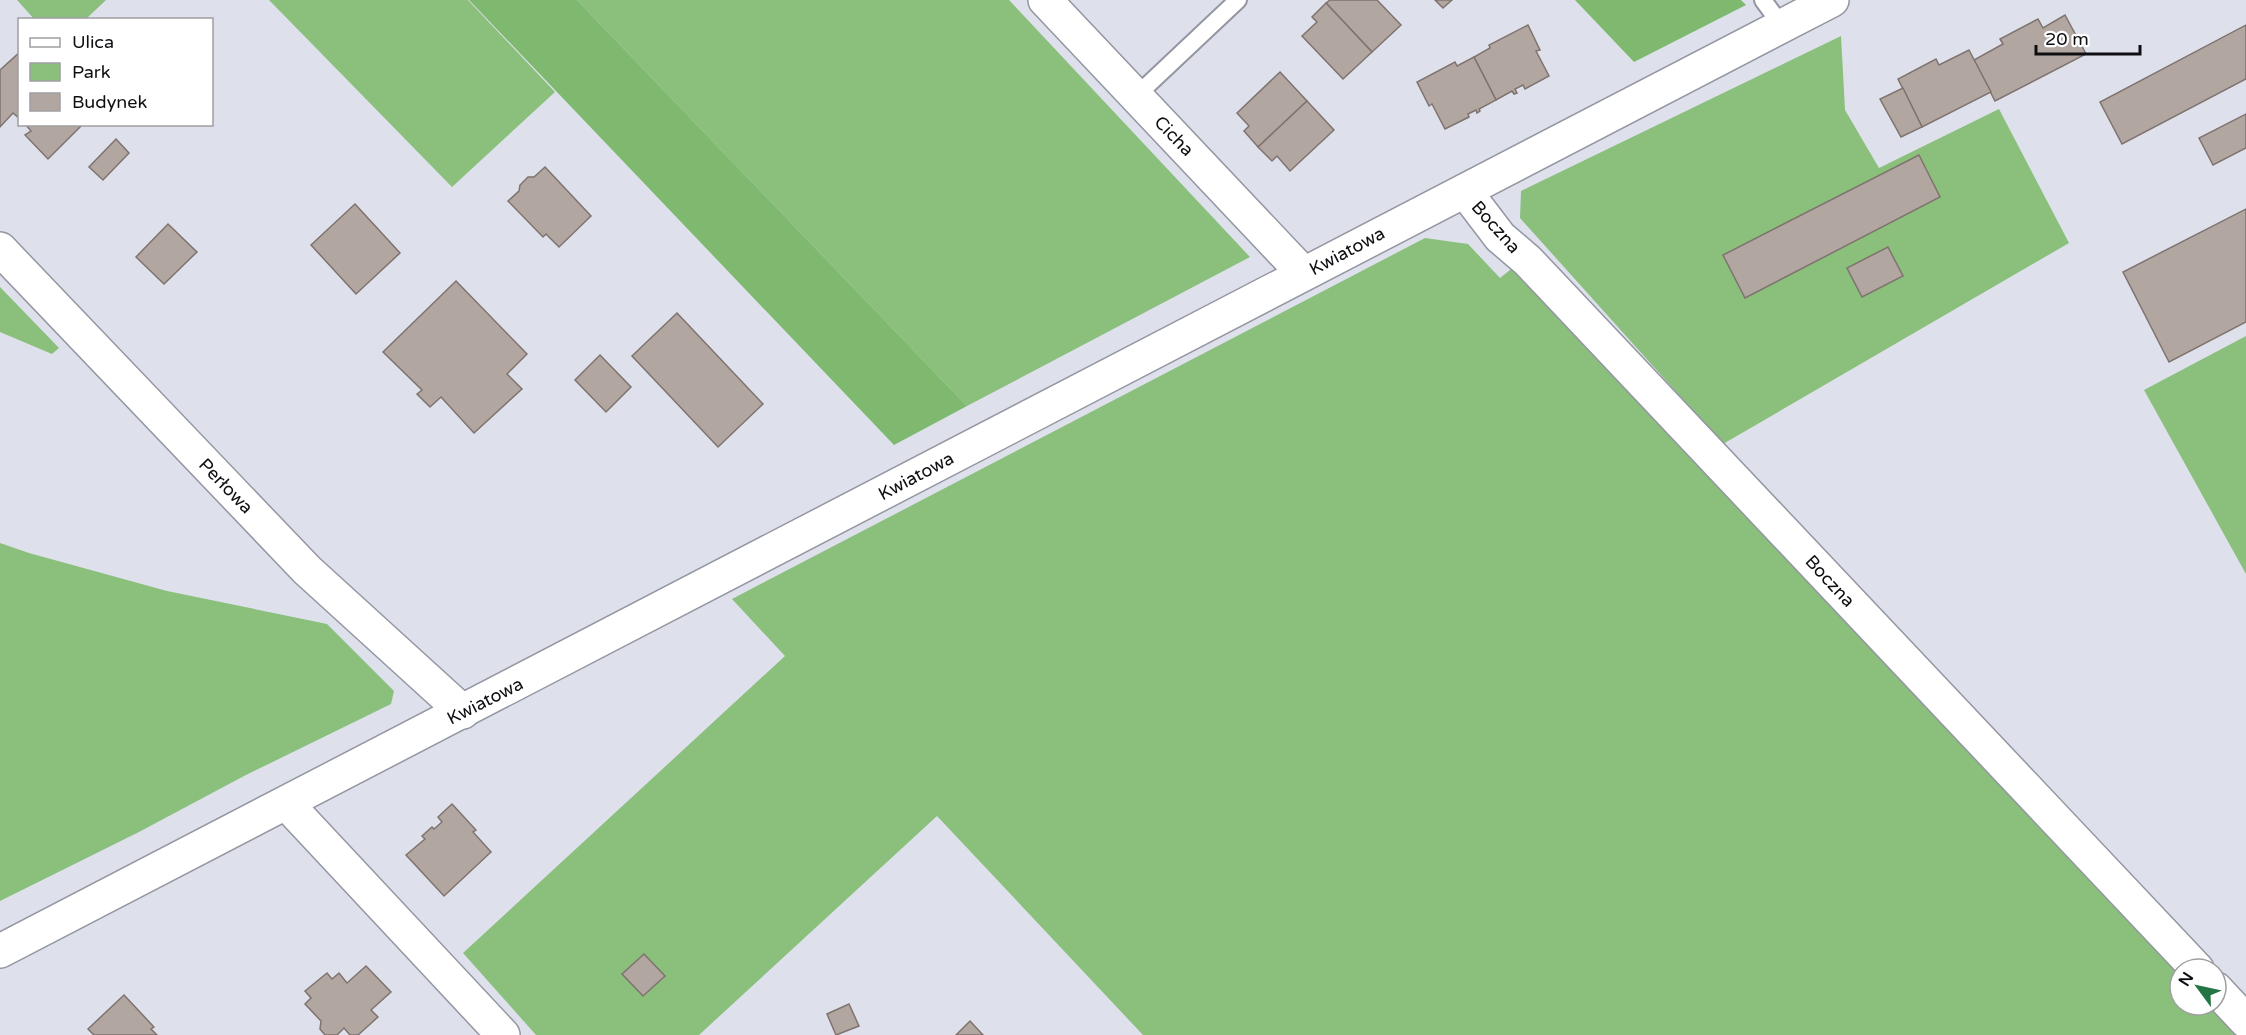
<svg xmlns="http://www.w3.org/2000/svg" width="2246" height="1035" font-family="'Varela Round',sans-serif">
	<rect width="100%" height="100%" fill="#dee1ec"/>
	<g fill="#8abf7c">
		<path d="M17,0h89l-20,19 -51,1z"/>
		<path d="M269,0h199l87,92 -103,95z"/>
		<path d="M577,0h432l241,257 -283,149z"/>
		<path d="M1841,36l4,74 34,58 120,-59 70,134 -346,201 -203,-226 1,-27z"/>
		<path d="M1425,238l43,6 32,34 15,-12 665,703v36h36l30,30h-1103l-206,-219 -238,219h-163l-73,-82 322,-297 -53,-57z"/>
		<path d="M0,287l59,61 -7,6 -52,-22z"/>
		<path d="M2246,336v238l-102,-184z"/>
		<path d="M0,543l29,10 138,38 160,33 67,67 -3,13 -147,72 -105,56 -139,69z"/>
	</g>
	<g fill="#7eb96f">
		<path d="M469,0h108l390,406 -73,39z"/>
		<path d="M1575,0h166l5,5 -112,57z"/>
	</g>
	<g fill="#b2a6a1" stroke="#7f736f" stroke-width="1.5">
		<path d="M1330,0h47l24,25 -29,27 -46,-49z"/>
		<path d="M1435,0h17l-9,8z"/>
		<path d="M1326,3l46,49 -29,27 -41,-43 15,-14 -5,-5z"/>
		<path d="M2065,15l21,39 -91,47 -21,-41 29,-16 -3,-5 38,-20 5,9z"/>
		<path d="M1528,25l12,25 -4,1 13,25 -24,13 -2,-4 -8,4 2,4 -3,1 -2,-3 -16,9 -22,-43 16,-9 -1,-3z"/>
		<path d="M2246,25v54l-124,65 -22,-42z"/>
		<path d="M1969,50l22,42 -69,35 -24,-48 38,-20 3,6z"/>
		<path d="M20,52v67l-7,-6 -13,14v-57z"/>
		<path d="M1474,57l22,43 -17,9 1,2 -3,2 -1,-3 -8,4 1,3 -24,12 -13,-25 -3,2 -12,-24 38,-20 2,4z"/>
		<path d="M1280,72l27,29 -49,46 -14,-16 5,-5 -12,-13z"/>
		<path d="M1903,88l19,39 -21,10 -21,-38z"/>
		<path d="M1307,101l27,29 -44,41 -13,-15 -5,5 -14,-14z"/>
		<path d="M2246,114v34l-33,17 -14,-27z"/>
		<path d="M25,124h58l-35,35 -23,-24 6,-4z"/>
		<path d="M116,139l13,14 -26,27 -14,-13z"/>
		<path d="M1919,155l21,42 -195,101 -22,-43z"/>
		<path d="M545,167l46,49 -32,31 -13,-13 -3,3 -35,-36 11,-10 1,-6 8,-8h6z"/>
		<path d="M355,204l45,49 -44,41 -45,-49z"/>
		<path d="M2246,209v113l-77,40 -46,-90z"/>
		<path d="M168,224l29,28 -33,32 -28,-27z"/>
		<path d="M1888,247l15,29 -41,21 -15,-29z"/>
		<path d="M456,281l71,73 -20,20 15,15 -48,44 -33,-36 -11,10 -13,-13 5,-4 -39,-38z"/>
		<path d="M677,313l86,91 -45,43 -86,-91z"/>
		<path d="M600,355l31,32 -25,25 -31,-32z"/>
		<path d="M452,804l24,26 -3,2 18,20 -47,44 -38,-41 19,-16 -3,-3 10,-9 2,2 8,-7 -4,-5z"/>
		<path d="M644,954l21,22 -22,20 -21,-22z"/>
		<path d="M366,966l25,26 -20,18 7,7 -20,18h-8l-6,-7 -7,7h-12l-5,-6 1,-8 -16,-17 6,-6 -6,-7 22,-18 5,6 7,-6 8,10z"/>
		<path d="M124,995l30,32 -3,2 6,6h-63l-6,-6z"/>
		<path d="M849,1004l10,22 -23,9 -9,-21z"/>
		<path d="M970,1021l13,14h-27z"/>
	</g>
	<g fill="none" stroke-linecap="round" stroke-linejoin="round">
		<g stroke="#9496a1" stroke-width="20">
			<g id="lane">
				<path d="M1763,0l19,26"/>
				<path d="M1136,96l102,-96"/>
			</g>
		</g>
		<g stroke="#9496a1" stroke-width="36">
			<g id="street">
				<path d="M1045,0l258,273"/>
				<path d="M1465,191l35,46 28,24 669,708"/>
				<path d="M0,249l307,321 156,142"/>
				<path d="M287,804l216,231"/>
				<path d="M0,951c613,-313 1220,-637 1832,-951"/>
				<path d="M2216,989l30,32"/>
			</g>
		</g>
		<use href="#lane" stroke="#fff" stroke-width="16"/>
		<use href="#street" stroke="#fff" stroke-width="33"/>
	</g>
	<g text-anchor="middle" stroke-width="4.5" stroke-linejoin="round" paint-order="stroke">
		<g font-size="18" fill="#0f0f13" stroke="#fff">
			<text transform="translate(1174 136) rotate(46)" y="6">Cicha</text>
			<text transform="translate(1496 227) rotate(48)" y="6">Boczna</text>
			<text transform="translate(1347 251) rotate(-28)" y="6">Kwiatowa</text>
			<text transform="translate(916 476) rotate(-28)" y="6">Kwiatowa</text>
			<text transform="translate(226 486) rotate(46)" y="6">Perłowa</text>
			<text transform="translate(1830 581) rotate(47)" y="6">Boczna</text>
			<text transform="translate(485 701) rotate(-27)" y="6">Kwiatowa</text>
		</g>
	</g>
	<rect x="18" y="18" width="195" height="108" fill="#ffffff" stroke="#9f9fa1" stroke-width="1.5"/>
	<rect x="30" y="38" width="30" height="9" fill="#ffffff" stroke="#9f9fa1" stroke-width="1.5"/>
	<text x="72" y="48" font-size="18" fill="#0f0f13">Ulica</text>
	<rect x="30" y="63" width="30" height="18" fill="#8abf7c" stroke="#9f9fa1" stroke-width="1.5"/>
	<text x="72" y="78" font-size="18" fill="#0f0f13">Park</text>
	<rect x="30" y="93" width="30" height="18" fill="#b2a6a1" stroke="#9f9fa1" stroke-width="1.5"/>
	<text x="72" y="108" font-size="18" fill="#0f0f13">Budynek</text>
	<g transform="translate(2198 987) rotate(303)"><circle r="28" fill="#ffffff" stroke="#9f9fa1" stroke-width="1.5"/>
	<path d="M0-4.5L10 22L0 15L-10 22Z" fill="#257444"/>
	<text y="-9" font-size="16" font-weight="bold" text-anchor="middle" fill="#0f0f13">N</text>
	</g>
	<path d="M2036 45v9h104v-9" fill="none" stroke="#0f0f13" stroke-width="3"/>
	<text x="2045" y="45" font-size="18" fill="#0f0f13" stroke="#ffffff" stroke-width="4.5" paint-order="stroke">20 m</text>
</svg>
